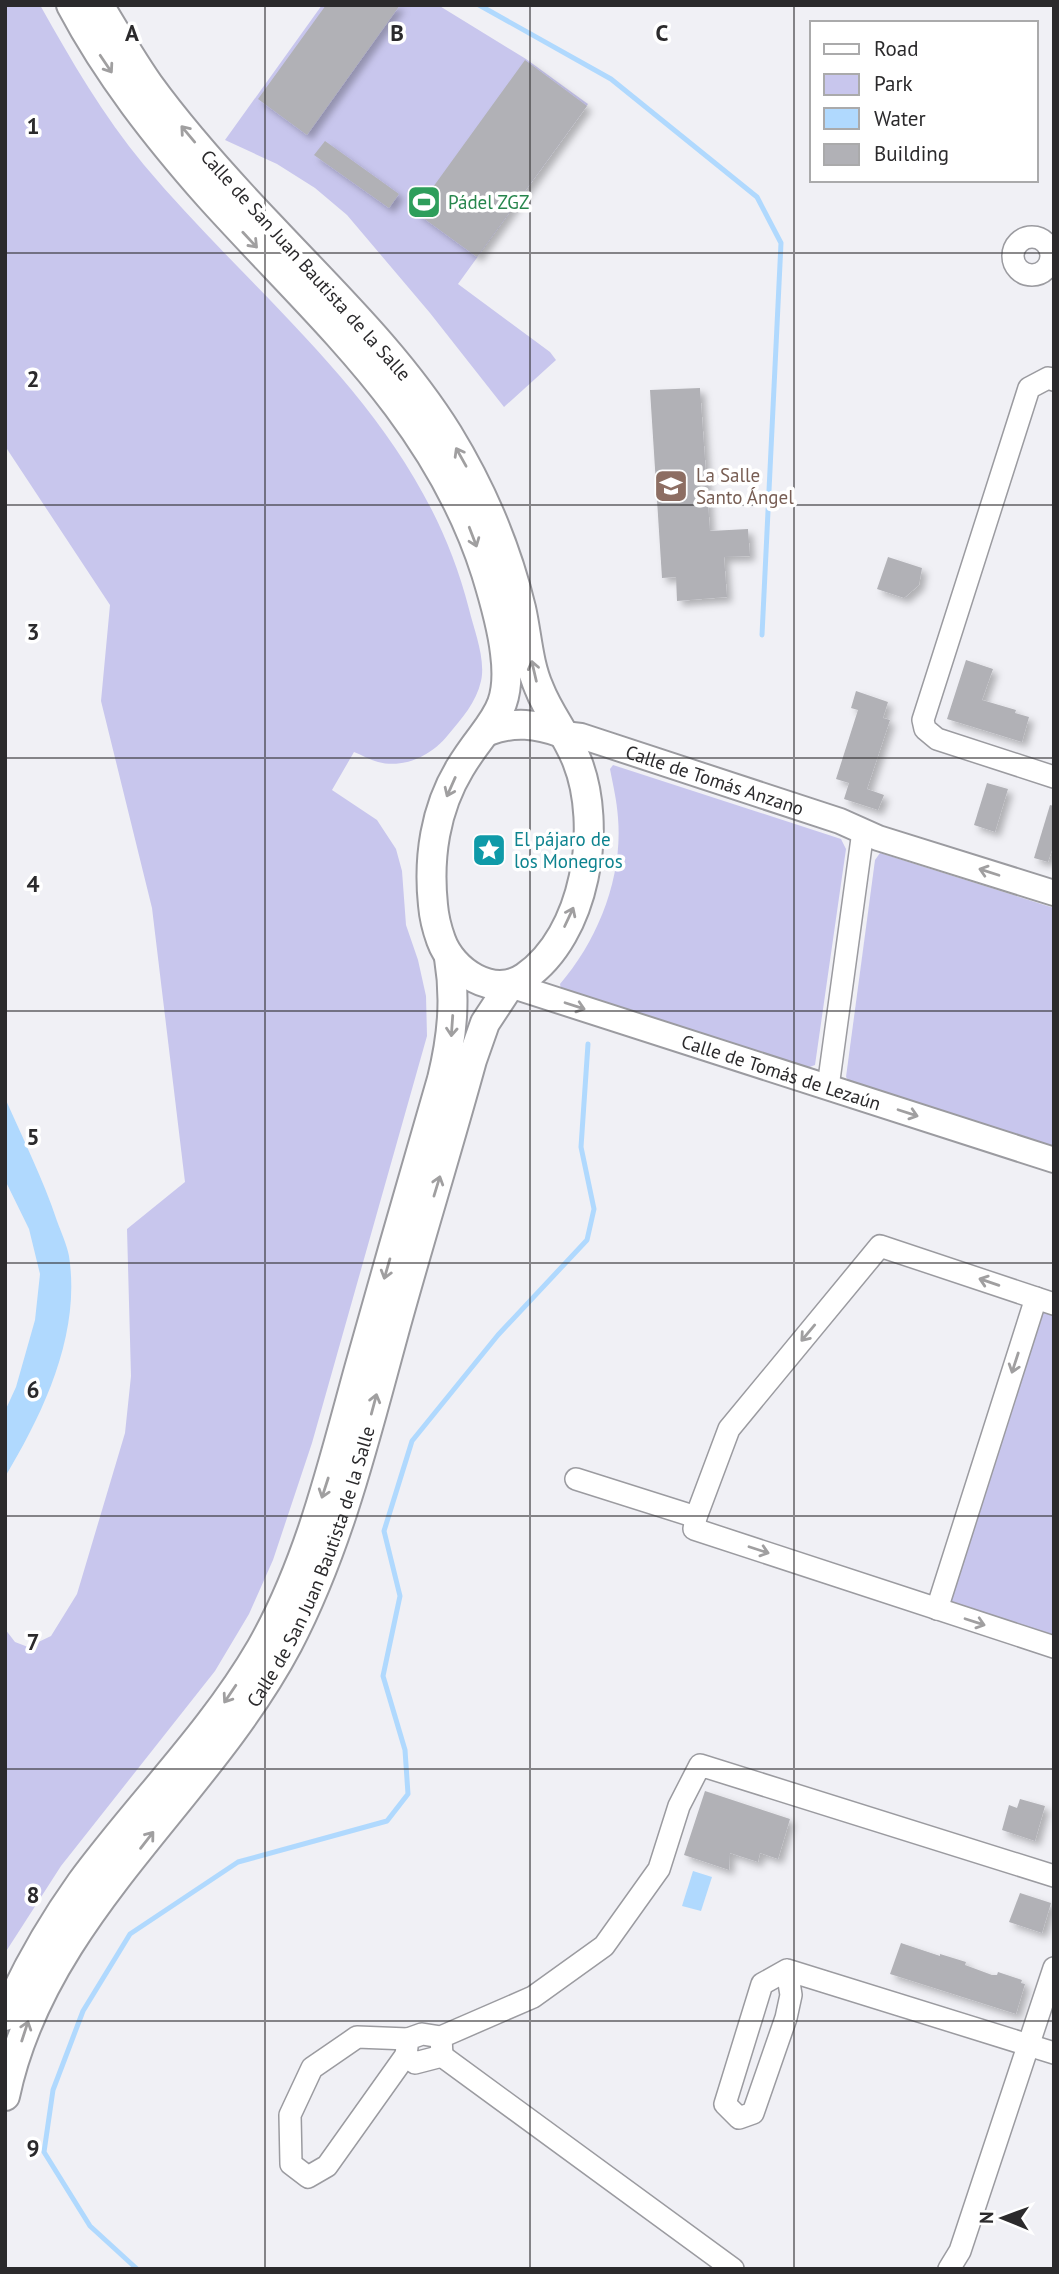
<svg xmlns="http://www.w3.org/2000/svg" width="1059" height="2274" font-family="'PT Sans',sans-serif">
	<defs>
		<filter id="shadow"><feDropShadow dx="5" dy="5" stdDeviation="3.5" flood-color="#0004"/></filter>
	</defs>
	<rect width="100%" height="100%" fill="#f0f0f5"/>
	<g fill="#c8c6ed">
		<path d="M5,5h35c31,55 63,111 104,160 121,144 276,251 325,444 5,21 17,50 12,72 -5,22 -19,37 -33,54 -16,20 -43,34 -70,27 -8,-2 -16,-7 -24,-10l-22,38 45,30 19,29 6,22 4,54 12,35 8,36 1,40 -115,407 -39,117 -24,54 -34,57 -154,195 -56,87v-324l10,13 13,5 23,-11 26,-42 48,-161 6,-57 -4,-147 58,-47 -33,-274 -51,-207 9,-96 -105,-159z"/>
		<path d="M322,5h116l88,54 62,45 -130,180 92,68 6,8 -52,47 -74,-94 -83,-98 -32,-27 -38,-24 -52,-24z"/>
		<path d="M613,765l228,74 5,10 -31,216 -8,3 -246,-79 -1,-5c38,-44 63,-107 58,-166 -1,-17 -5,-33 -8,-49z"/>
		<path d="M880,853l174,55v239l-205,-66 -3,-4 29,-217z"/>
		<path d="M1042,1310l12,4v321l-105,-34z"/>
	</g>
	<g fill="#b0d9fe">
		<path d="M5,1098c18,41 38,81 52,123 4,11 10,24 12,35 12,78 -25,156 -64,221v-66l11,-24 19,-67 5,-46 -11,-45 -24,-49z"/>
		<path d="M693,1871l19,6 -11,34 -19,-5z"/>
	</g>
	<g fill="none" stroke-linecap="round" stroke-linejoin="round">
		<g stroke="#b0d9fe" stroke-width="5">
			<path d="M479,5l132,74 146,118 24,46 -19,392"/>
			<path d="M137,2269l-47,-43 -46,-74 9,-62 30,-79 47,-77 108,-72 149,-41 21,-27 -3,-44 -22,-74 17,-80 -16,-65 28,-90 86,-106 89,-95 7,-31 -13,-62 7,-103"/>
		</g>
	</g>
	<g fill="#b1b1b6" filter="url(#shadow)">
		<path d="M326,5h74l-93,130 -49,-36z"/>
		<path d="M525,60l62,46 -110,151 -62,-45z"/>
		<path d="M325,141l74,53 -10,14 -75,-53z"/>
		<path d="M700,388l10,143 38,-2 2,27 -26,1 3,40 -50,4 -1,-24 -14,1 -12,-188z"/>
		<path d="M888,557l34,11 -3,17 -15,13 -27,-9z"/>
		<path d="M966,660l27,9 -11,31 34,10 -1,3 14,4 -7,25 -75,-23z"/>
		<path d="M856,691l32,11 -5,16 7,2 -23,69 17,6 -6,15 -34,-11 5,-16 -13,-4 22,-69 -7,-2z"/>
		<path d="M987,783l21,6 -13,43 -21,-7z"/>
		<path d="M1050,805l4,1v38l-6,18 -14,-4z"/>
		<path d="M705,1791l85,28 -12,40 -18,-6 -2,9 -28,-9 -1,17 -45,-15z"/>
		<path d="M1020,1799l25,7 -10,35 -33,-11 7,-25 8,3z"/>
		<path d="M1020,1893l31,10 -9,30 -33,-11z"/>
		<path d="M901,1943l39,13v-2l26,8 -1,3 27,10h5l1,-3 24,8 -1,3 4,1 -9,30 -126,-40z"/>
	</g>
	<g fill="none" stroke-linecap="round" stroke-linejoin="round">
		<g stroke="#9b9ba0" stroke-width="24">
			<g id="minor">
				<circle cx="1032" cy="256" r="19"/>
				<path d="M1054,380l-6,-2 -19,10 -106,332 2,9 12,10 117,38"/>
				<path d="M828,1087l35,-256"/>
				<path d="M1054,1304l-174,-58 -151,183 -33,88 -2,12 360,118"/>
				<path d="M576,1479l120,38"/>
				<path d="M937,1609l99,-311"/>
				<path d="M787,1970l4,25 -5,23 -33,95 -14,5 -14,-14 37,-120 25,-14 267,83"/>
				<path d="M441,2037l1,19 -27,7 -9,-8 2,-16 14,-5 19,3 92,-40 71,-51 55,-77 20,-63 21,-41 354,111"/>
				<path d="M406,2055l-79,111 -19,11 -17,-13 -1,-49 22,-47 45,-31 51,2"/>
				<path d="M442,2056l291,213"/>
				<path d="M949,2269l11,-18 94,-283"/>
			</g>
		</g>
		<g stroke="#9b9ba0" stroke-width="28">
			<g id="tertiary">
				<path id="s1" d="M564,734l17,2 259,85 38,17 176,55"/>
				<path id="s2" d="M510,985l544,175"/>
			</g>
		</g>
		<g stroke="#9b9ba0" stroke-width="32">
			<g id="secondary">
				<path d="M71,5c37,70 86,132 138,191 107,119 227,219 277,377 8,26 16,53 19,80 8,62 -17,68 -45,115 -25,41 -32,90 -27,137 1,12 4,24 8,35 11,31 52,59 84,37 61,-42 78,-151 52,-216 -10,-26 -28,-47 -38,-73 -11,-25 -12,-54 -18,-80 -15,-62 -40,-120 -73,-174 -48,-77 -114,-140 -176,-206 -43,-45 -86,-92 -123,-143 -18,-26 -34,-53 -50,-80"/>
				<path d="M488,731c26,-10 49,-7 74,2"/>
				<path d="M5,2016c21,-47 46,-91 76,-133 58,-79 130,-149 180,-235 49,-86 72,-185 98,-279 27,-97 55,-193 83,-290 10,-41 14,-79 7,-121"/>
				<path id="s3" d="M5,2096c38,-181 200,-295 283,-452 51,-98 77,-206 106,-312 25,-91 53,-181 78,-272l13,-37 25,-38"/>
			</g>
		</g>
		<use href="#minor" stroke="#fff" stroke-width="21"/>
		<use href="#tertiary" stroke="#fff" stroke-width="24"/>
		<use href="#secondary" stroke="#fff" stroke-width="28"/>
	</g>
	<defs><path id="oneway-shaft" d="M-6 0H5M1.5-3L5.5 0L1.5 3" fill="none" stroke-width="1.6" stroke-linecap="round" stroke-linejoin="round" transform="scale(1.75)"/></defs>
	<g stroke="#a09fa0">
		<use href="#oneway-shaft" transform="translate(106 64) rotate(56)"/>
		<use href="#oneway-shaft" transform="translate(188 134) rotate(-130)"/>
		<use href="#oneway-shaft" transform="translate(250 240) rotate(47)"/>
		<use href="#oneway-shaft" transform="translate(461 457) rotate(-119)"/>
		<use href="#oneway-shaft" transform="translate(473 537) rotate(69)"/>
		<use href="#oneway-shaft" transform="translate(534 671) rotate(-103)"/>
		<use href="#oneway-shaft" transform="translate(451 787) rotate(114)"/>
		<use href="#oneway-shaft" transform="translate(989 872) rotate(-162)"/>
		<use href="#oneway-shaft" transform="translate(569 917) rotate(-65)"/>
		<use href="#oneway-shaft" transform="translate(575 1006) rotate(18)"/>
		<use href="#oneway-shaft" transform="translate(452 1026) rotate(94)"/>
		<use href="#oneway-shaft" transform="translate(908 1113) rotate(18)"/>
		<use href="#oneway-shaft" transform="translate(437 1186) rotate(-73)"/>
		<use href="#oneway-shaft" transform="translate(387 1269) rotate(106)"/>
		<use href="#oneway-shaft" transform="translate(989 1282) rotate(-161)"/>
		<use href="#oneway-shaft" transform="translate(808 1333) rotate(130)"/>
		<use href="#oneway-shaft" transform="translate(1015 1363) rotate(108)"/>
		<use href="#oneway-shaft" transform="translate(374 1404) rotate(-75)"/>
		<use href="#oneway-shaft" transform="translate(325 1488) rotate(108)"/>
		<use href="#oneway-shaft" transform="translate(759 1550) rotate(18)"/>
		<use href="#oneway-shaft" transform="translate(975 1622) rotate(18)"/>
		<use href="#oneway-shaft" transform="translate(230 1694) rotate(124)"/>
		<use href="#oneway-shaft" transform="translate(147 1840) rotate(-52)"/>
		<use href="#oneway-shaft" transform="translate(25 2031) rotate(-72)"/>
	</g>
	<path fill="none" stroke="#2b2a2c" stroke-width="2" stroke-opacity="0.55" d="M265,5v2264M530,5v2264M794,5v2264M5,253h1049M5,505h1049M5,758h1049M5,1011h1049M5,1263h1049M5,1516h1049M5,1769h1049M5,2021h1049"/>
	<defs>
		<g id="stadium-square" transform="scale(1.75)"><rect x="-9" y="-9" width="18" height="18" rx="4" fill="#2e9e5b" stroke="#fff"/><path d="M0-5a6.5 5 0 1 0 0 10a6.5 5 0 1 0 0-10ZM-3.5-1.8h7v3.6h-7Z" fill="#fff"/></g>
		<g id="school-square" transform="scale(1.75)"><rect x="-9" y="-9" width="18" height="18" rx="4" fill="#8d6e63" stroke="#fff"/><path d="M0-5L7-2L0 1L-7-2ZM-4 1L0 2.5L4 1V4Q0 6-4 4Z" fill="#fff"/></g>
		<g id="sight-square" transform="scale(1.75)"><rect x="-9" y="-9" width="18" height="18" rx="4" fill="#0f9aa8" stroke="#fff"/><path d="M0-6L1.8-2.2L6-1.7L2.9 1.2L3.7 5.4L0 3.3L-3.7 5.4L-2.9 1.2L-6-1.7L-1.8-2.2Z" fill="#fff"/></g>
	</defs>
	<g fill-rule="evenodd">
		<use href="#stadium-square" x="424" y="202"/>
		<use href="#school-square" x="671" y="486"/>
		<use href="#sight-square" x="489" y="850"/>
	</g>
	<g text-anchor="middle" stroke-width="7" stroke-linejoin="round" paint-order="stroke">
		<g font-size="19" fill="#27864d" stroke="#fff" text-anchor="start">
			<text x="448" y="209">Pádel ZGZ</text>
		</g>
		<g font-size="19" fill="#2b2a2c" stroke="#fff">
			<text transform="translate(306 265) rotate(48)" y="7">Calle de San Juan Bautista de la Salle</text>
			<text dy="7" stroke="none"><textPath href="#s1" startOffset="158">Calle de Tomás Anzano</textPath></text>
			<text dy="7" stroke="none"><textPath href="#s2" startOffset="285">Calle de Tomás de Lezaún</textPath></text>
			<text dy="7" stroke="none"><textPath href="#s3" startOffset="618">Calle de San Juan Bautista de la Salle</textPath></text>
		</g>
		<g font-size="19" fill="#785e54" stroke="#fff" text-anchor="start">
			<text x="696" y="482">La Salle<tspan x="696" dy="22">Santo Ángel</tspan></text>
		</g>
		<g font-size="19" fill="#0d838f" stroke="#fff" text-anchor="start">
			<text x="514" y="846">El pájaro de<tspan x="514" dy="22">los Monegros</tspan></text>
		</g>
	</g>
	<g font-size="23" text-anchor="middle" font-weight="bold" fill="#2b2a2c" stroke="#fff" stroke-width="7" stroke-linejoin="round" paint-order="stroke">
		<text x="132" y="41">A</text>
		<text x="397" y="41">B</text>
		<text x="662" y="41">C</text>
		<text x="33" y="134">1</text>
		<text x="33" y="387">2</text>
		<text x="33" y="640">3</text>
		<text x="33" y="892">4</text>
		<text x="33" y="1145">5</text>
		<text x="33" y="1398">6</text>
		<text x="33" y="1650">7</text>
		<text x="33" y="1903">8</text>
		<text x="33" y="2156">9</text>
	</g>
	<rect width="1059" height="2274" fill="none" stroke="#2b2a2c" stroke-width="14"/>
	<rect x="810" y="21" width="228" height="161" fill="#ffffff" stroke="#aaaaab" stroke-width="2"/>
	<rect x="824" y="44" width="35" height="10" fill="#ffffff" stroke="#aaaaab" stroke-width="2"/>
	<text x="874" y="56" font-size="21" fill="#2b2a2c">Road</text>
	<rect x="824" y="74" width="35" height="21" fill="#c8c6ed" stroke="#aaaaab" stroke-width="2"/>
	<text x="874" y="91" font-size="21" fill="#2b2a2c">Park</text>
	<rect x="824" y="108" width="35" height="21" fill="#b0d9fe" stroke="#aaaaab" stroke-width="2"/>
	<text x="874" y="126" font-size="21" fill="#2b2a2c">Water</text>
	<rect x="824" y="144" width="35" height="21" fill="#b1b1b6" stroke="#aaaaab" stroke-width="2"/>
	<text x="874" y="161" font-size="21" fill="#2b2a2c">Building</text>
	<g transform="translate(1003 2218) rotate(271)" stroke="#ffffff" stroke-width="5" paint-order="stroke">
	<path d="M0-5L12 26L0 18L-12 26Z" fill="#2b2a2c"/>
	<text y="-10" font-size="19" font-weight="bold" text-anchor="middle" fill="#2b2a2c">N</text>
	</g>
</svg>
